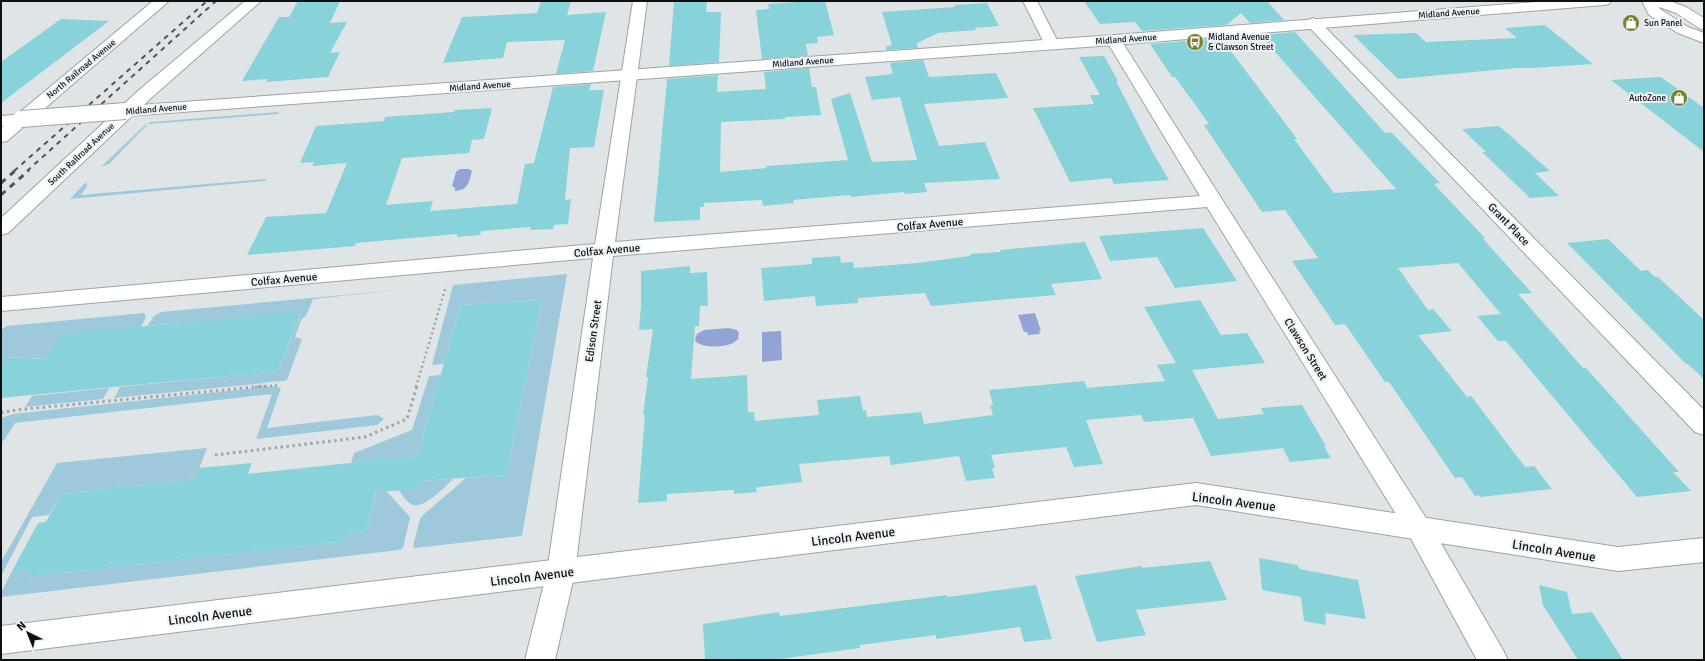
<svg xmlns="http://www.w3.org/2000/svg" width="1705" height="661" font-family="Signika,sans-serif">
	<rect width="100%" height="100%" fill="#dfe5e7"/>
	<g fill="#9dc9db">
		<path d="M279,112l-1,2 -130,10 -39,40 -8,3 43,-41 7,-4z"/>
		<path d="M266,179l-1,2 -195,18 16,-17 1,4 -6,9z"/>
		<path d="M567,274l-45,262 -107,12 -2,-2 7,-27 3,-4 43,-37 40,-3 36,-175 -81,5 -17,59 -12,1 21,-80z"/>
		<path d="M398,290l-85,9 -7,17 -5,4 -6,17 7,2 -15,41c-6,3 -14,0 -22,3l-151,15 6,-11 158,-16 23,-58 -154,13 7,-10 7,-4z"/>
		<path d="M144,313l2,4 -5,10 -87,32 -53,-2v-27l6,-4z"/>
		<path d="M441,375l-24,82 -66,6 3,-10 58,-23 17,-54z"/>
		<path d="M274,386l7,2 -14,40 110,-13 7,4 -7,6 -121,14 16,-45 -257,29 -10,16 -4,4v-25l12,-4z"/>
		<path d="M109,388l-6,11 -78,8 7,-11z"/>
		<path d="M207,448l-12,31 -134,15 -12,21 -17,2 -31,59v-14l56,-99z"/>
		<path d="M453,479c-8,8 -31,32 -42,25 -7,-4 -12,-14 -16,-20l23,5 2,-8z"/>
		<path d="M381,485l29,32 -7,31 -4,2 -398,47v-4l10,-20 20,-2 -4,6 319,-36 2,-7 18,-2 12,-46z"/>
	</g>
	<g fill="#91a4d5">
		<path d="M460,169h9l3,2c-3,12 -4,19 -17,20v-3l-3,-2 4,-14z"/>
		<path d="M1035,313l6,18h-2l1,3 -12,1 -1,-3h-3l-6,-17z"/>
		<path d="M729,328l8,2 2,3 -1,6c-7,9 -33,10 -42,3l-1,-3 2,-5 7,-4z"/>
		<path d="M781,331l1,29 -20,2v-30z"/>
	</g>
	<g fill="#88d2d9">
		<path d="M298,1h42l-10,22 17,-1 -17,31 10,-1 -12,25 -62,5 2,-3 -26,2 37,-64h10z"/>
		<path d="M541,1h30l-4,14 39,-3 -13,59 -37,3 9,-34 -58,2 -4,16 -60,5 19,-46 75,-4z"/>
		<path d="M674,1h33l-1,11h15l-2,50 -50,4z"/>
		<path d="M810,1h15l9,34 -17,2 1,6 -12,1 2,12 -46,3 -6,-49 13,-1 -1,-5z"/>
		<path d="M1084,1h183l17,19 -34,3 -9,-10 -15,12 -84,6 -7,-9 -35,2z"/>
		<path d="M987,3l12,23 -24,2 1,2 -38,3 -21,10 1,5 -32,2v-3l6,-2 -10,-33 73,-5 -1,-2z"/>
		<path d="M61,19l48,2 -108,82v-41z"/>
		<path d="M1545,25l48,39 -61,4h-15l-119,11 -45,-44 63,-2 10,9 91,-4 -12,-10z"/>
		<path d="M1295,32l90,101 6,-1 49,51 -6,1 51,54 -2,1 49,54 -14,1 65,74h3l93,104h-6l18,19 -54,6 -131,-156h-8l-21,-25 24,-2 -43,-51 -60,5 30,42 5,-1 19,22 -34,4 49,62 4,-1 54,71 9,-1 18,23 -72,8 -1,-2 -4,1 -13,-19 -7,1 -66,-96h-4l-40,-58 -10,1 -43,-64 26,-3 -33,-48 -23,2 -58,-87 5,-1 -34,-47h-3l-22,-33 71,-6 76,101h-3l40,54 62,-4 -136,-154z"/>
		<path d="M1104,56l14,25h-2l36,70 17,29 -55,4 -3,-6 -41,4 -37,-74 61,-4 -4,-9h10l-21,-38z"/>
		<path d="M923,60l6,17 67,-4 12,25 -84,6 15,42 46,-4 15,37 -76,4 3,9 -22,2 -1,-2 -53,5 -1,-2 -57,5 1,3 -31,3 -1,-6 -58,3v4h-4v13l-46,2 13,-143 51,-4 -1,17 49,-3 -2,-17 45,-4 3,19h4l5,28 -36,2v2l-64,3 -1,50 47,-4 -1,-2 82,-6 -17,-61 19,-6 22,69 45,-2 -17,-63 -28,3 -7,-23 28,-3 -3,-11z"/>
		<path d="M1661,77l43,31v44l-93,-72z"/>
		<path d="M591,84l-2,6h15l-10,57 -24,1 -5,52 6,-1 -3,25 -14,1 -1,4 -23,1 1,-3 -50,4 -1,4 -23,2v-3l-101,9 -1,3 -108,9 19,-38 60,-4 21,-50 -35,3 2,-4 -14,1 16,-37 68,-5 1,-4 69,-5 1,-2 37,-2 -8,31 -12,1 -3,13 -67,5 -16,47 47,-4 -3,10 87,-7 8,-40 9,-1 19,-76z"/>
		<path d="M1499,126l51,45 -15,2 24,23 -29,2 -48,-46h4l-24,-23z"/>
		<path d="M1203,228l34,53 -62,7 -18,-31 -47,4 -11,-25z"/>
		<path d="M1608,239l33,32 7,-1 7,7h3l46,43v59l-16,-15h-2l-119,-121z"/>
		<path d="M1085,242l17,37 -51,5 5,11 -125,11 -6,-13 -67,5v5l-42,3 -1,-10 -51,5 -3,-33 51,-4v-6l28,-2 1,7 12,-1 1,6 63,-5 53,-7v-2l30,-2v-2z"/>
		<path d="M690,266v7l17,-1 1,34h-8l-1,20h-4l-4,53 56,-4 1,37h6l1,9 64,-6 -2,-15 43,-4 3,15 3,-1 1,7 54,-5 3,12 69,-9 -3,-10h3l-4,-15 95,-9 3,7 78,-7 -8,-16 19,-2 -32,-56 56,-7 21,35 26,-2 18,30 -73,7 26,49 46,-5 -3,-6 41,-3 24,41 -2,1 7,11 -41,4 -7,-14 -72,8 -18,-38 -49,4 -3,-7 -55,5 17,44 -29,3 -8,-20 -75,8 4,13h-3l3,10 -29,3 -7,-25 -68,9 -2,-9 -90,8 3,18 -43,5 -3,1 1,4 -23,2v-4h-4l-63,4v7l-29,2 7,-89 -2,1 5,-38h-2l7,-48 -14,1 2,-25v-34z"/>
		<path d="M542,300l-36,175 -86,6 -2,8 -42,3 -10,40 -18,2 -2,7 -319,36 4,-6 -20,2 27,-50 8,-1 15,-28 134,-15 4,-11 53,-5 -4,11 130,-14 39,-3 44,-152z"/>
		<path d="M301,312l-23,59 -277,27v-41l45,2 15,-25z"/>
		<path d="M1259,558l39,7 1,4 59,11 8,39 -41,-6 1,12 -22,-4 -3,-24 -39,-7z"/>
		<path d="M1210,561l17,39 -91,10 10,25 -49,7 -22,-66 67,-10v2z"/>
		<path d="M1036,585l16,54 -28,3 -4,-15 -84,12v-4l-76,10v3l-87,12h-68l-2,-36 76,-12 1,4 167,-21v2z"/>
		<path d="M1539,585l28,7 5,22 20,-2 31,48h-45l-35,-55z"/>
	</g>
	<g fill="none" stroke-linecap="round" stroke-linejoin="round">
		<g stroke="#9da3a5" stroke-width="2">
			<g id="street">
				<path d="M153,1h16l-162,140 -6,1v-14z"/>
				<path d="M245,1h16l-111,98 -142,134 -7,2v-17l137,-127z"/>
				<path d="M633,1h14l-32,241 585,-46 -94,-156 3,-3 5,-2 5,2 104,164 205,320 75,129 5,10h-31l-67,-123 -203,-330 -594,49 -38,316 -20,88h-30l22,-88 46,-314 -592,53v-14l594,-53z"/>
				<path d="M1023,1h14l22,43 -3,3 -5,2 -5,-2z"/>
				<path d="M1313,18l5,2 386,390v25l-9,-3 -387,-406 -3,-3 3,-3z"/>
			</g>
		</g>
		<g stroke="#9da3a5" stroke-width="2">
			<g id="secondary">
				<path d="M1549,1h62l-2,3 -5,1 -490,40 -988,71 -6,-1 -3,-4 3,-4 6,-1 988,-71z"/>
				<path d="M21,114l6,1 3,4 -3,4 -26,3v-10z"/>
				<path d="M1196,483l422,64 86,-9v24l-86,9 -422,-66 -1195,149v-28z"/>
			</g>
		</g>
		<g stroke="#9da3a5" stroke-width="2">
			<path id="primary" d="M1642,1h28l16,6 18,11v12l-5,-2 -23,-15 -17,-6 1,2 28,18 16,6v10l-26,-10 -29,-18z"/>
		</g>
		<g stroke="#9fa4a5" stroke-width="2.5" stroke-dasharray="2 3" stroke-linecap="butt">
			<path d="M255,387l25,-2"/>
			<path d="M416,387l30,-101"/>
		</g>
		<g stroke="#9fa4a5" stroke-width="3" stroke-dasharray="2.5 3.5" stroke-linecap="butt">
			<path d="M1,413l15,-3 249,-24"/>
			<path d="M215,455l150,-18 42,-18 10,-33"/>
		</g>
		<use href="#street" fill="#fff" fill-rule="evenodd"/>
		<use href="#secondary" fill="#fff" fill-rule="evenodd"/>
		<use href="#primary" fill="#fff" fill-rule="evenodd"/>
		<g stroke="#505355" stroke-width="2" stroke-dasharray="5 5" stroke-linecap="butt">
			<path d="M14,171l193,-170"/>
			<path d="M27,171l189,-170"/>
		</g>
		<g stroke="#505355" stroke-width="3" stroke-dasharray="6 6" stroke-linecap="butt">
			<path d="M1,183l15,-13"/>
			<path d="M1,195l28,-25"/>
		</g>
		<g stroke="#9da3a5" stroke-width="18" stroke-linecap="butt">
			<path id="secondary-bridge" d="M21,119l105,-8"/>
		</g>
		<use href="#secondary-bridge" stroke="#fff" stroke-width="16"/>
	</g>
	<defs>
		<g id="shop-disc" transform="scale(0.9)"><circle r="9.5" fill="#77812e" stroke="#ecf2f5"/><path d="M-5-2.5h2.3a2.7 3.5 0 0 1 5.4 0H5L5.5 6h-11ZM-1.5-2.5h3a1.5 2.3 0 0 0-3 0Z" fill="#fff"/></g>
		<g id="bus-disc" transform="scale(0.9)"><circle r="9.5" fill="#77812e" stroke="#ecf2f5"/><path d="M-5-6H5V4H4V6H2V4H-2V6H-4V4H-5ZM-3.5-4V0h7V-4ZM-3.5 1.2v1.5H-2V1.2ZM2 1.2v1.5H3.5V1.2Z" fill="#fff"/></g>
	</defs>
	<g fill-rule="evenodd">
		<use href="#shop-disc" x="1631" y="23"/>
		<use href="#bus-disc" x="1195" y="42"/>
		<use href="#shop-disc" x="1679" y="98"/>
	</g>
	<g text-anchor="middle" stroke-width="4" stroke-linejoin="round" paint-order="stroke">
		<g font-size="9" fill="#0d0f10" stroke="#ecf2f5">
			<text transform="translate(1449 13) rotate(-4)" y="3">Midland Avenue</text>
			<text transform="translate(1126 39) rotate(-4)" y="3">Midland Avenue</text>
			<text transform="translate(803 62) rotate(-4)" y="3">Midland Avenue</text>
			<text transform="translate(81 69) rotate(-40)" y="3">North Railroad Avenue</text>
			<text transform="translate(480 86) rotate(-4)" y="3">Midland Avenue</text>
			<text transform="translate(156 109) rotate(-5)" y="3">Midland Avenue</text>
			<text transform="translate(81 154) rotate(-43)" y="3">South Railroad Avenue</text>
		</g>
		<g font-size="9" fill="#0d0f10" stroke="#ecf2f5" text-anchor="start">
			<text x="1644" y="26">Sun Panel</text>
			<text x="1208" y="40">Midland Avenue<tspan x="1208" dy="10">&amp; Clawson Street</tspan></text>
			<text x="1666" y="101" text-anchor="end">AutoZone</text>
		</g>
		<g font-size="11" fill="#0d0f10" stroke="#ecf2f5">
			<text transform="translate(930 224) rotate(-5)" y="4">Colfax Avenue</text>
			<text transform="translate(1509 224) rotate(46)" y="4">Grant Place</text>
			<text transform="translate(607 250) rotate(-5)" y="4">Colfax Avenue</text>
			<text transform="translate(284 279) rotate(-5)" y="4">Colfax Avenue</text>
			<text transform="translate(593 331) rotate(-82)" y="4">Edison Street</text>
			<text transform="translate(1306 349) rotate(58)" y="4">Clawson Street</text>
		</g>
		<g font-size="13" fill="#0d0f10" stroke="#ecf2f5">
			<text transform="translate(1234 501) rotate(7)" y="5">Lincoln Avenue</text>
			<text transform="translate(853 536) rotate(-7)" y="5">Lincoln Avenue</text>
			<text transform="translate(1554 550) rotate(9)" y="5">Lincoln Avenue</text>
			<text transform="translate(532 576) rotate(-7)" y="5">Lincoln Avenue</text>
			<text transform="translate(210 615) rotate(-7)" y="5">Lincoln Avenue</text>
		</g>
	</g>
	<rect width="1705" height="661" fill="none" stroke="#0d0f10" stroke-width="4"/>
	<g transform="translate(28 633) rotate(317)" stroke="#ecf2f5" stroke-width="3" paint-order="stroke">
	<path d="M0-3L7 15L0 10L-7 15Z" fill="#0d0f10"/>
	<text y="-6" font-size="11" font-weight="bold" text-anchor="middle" fill="#0d0f10">N</text>
	</g>
</svg>
